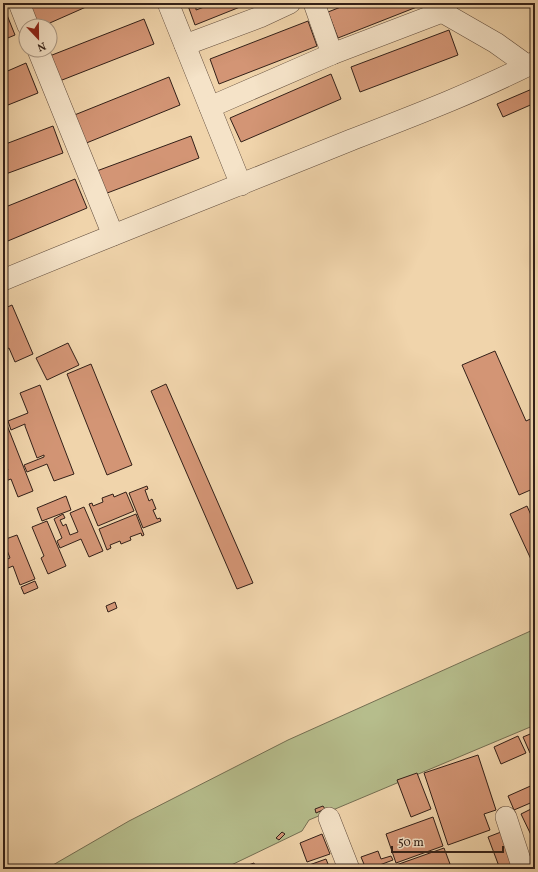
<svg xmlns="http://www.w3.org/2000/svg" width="538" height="872" font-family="Vollkorn,serif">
	<rect width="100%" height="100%" fill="#f0d4ab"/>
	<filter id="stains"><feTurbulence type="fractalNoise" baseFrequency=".005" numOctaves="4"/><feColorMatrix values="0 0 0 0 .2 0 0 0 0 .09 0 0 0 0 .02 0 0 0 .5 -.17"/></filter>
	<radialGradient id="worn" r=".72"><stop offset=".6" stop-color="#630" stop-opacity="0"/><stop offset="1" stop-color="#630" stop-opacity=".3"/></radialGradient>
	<path fill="#b6bd8c" stroke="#746e52" d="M535,629v96l-226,95 -7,11 -79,38h-177l83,-48 159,-81z"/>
	<g fill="#d39575" stroke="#332018">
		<path d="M29,3h66l-52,23h-9z"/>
		<path d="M187,3h9v7l19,-7h35l-55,22z"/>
		<path d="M351,3h76l-89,35 -10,-26z"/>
		<path d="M5,10l10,25 -12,5v-29z"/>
		<path d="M144,19l10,25 -97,38 -10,-25z"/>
		<path d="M308,21l9,25 -98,38 -9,-25z"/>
		<path d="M449,30l9,25 -98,37 -9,-25z"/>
		<path d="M26,63l12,30 -35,14v-34z"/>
		<path d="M331,74l10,25 -100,43 -11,-24z"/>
		<path d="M169,77l11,28 -101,41 -12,-28z"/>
		<path d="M532,89l3,7v7l-32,14 -6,-13z"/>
		<path d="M53,126l10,27 -60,22v-30z"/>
		<path d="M191,136l8,22 -97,37 -8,-23z"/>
		<path d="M75,179l12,29 -84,35v-35z"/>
		<path d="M12,305l21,49 -18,8 -6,-14 -6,3v-11l2,-1 -2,-4v-26z"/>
		<path d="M68,343l11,22 -32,15 -11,-22z"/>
		<path d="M495,351l31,70 9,-4v71l-16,7 -57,-130z"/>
		<path d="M91,364l41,101 -25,10 -40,-101z"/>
		<path d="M166,384l87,199 -16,6 -86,-198z"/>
		<path d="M40,385l34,89 -20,7 -7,-17 -20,8 -3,-7 20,-8v-2l-7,3 -12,-32v-2l-14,6 -3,-9 20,-8 -8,-20z"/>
		<path d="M3,415l30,76 -15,6 -7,-18 -8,3v-10l5,-2 -5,-11z"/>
		<path d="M147,486l1,3 -3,1 4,11 3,-2 4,10 -3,1 4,9 3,-1 1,3 -18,7 -14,-35z"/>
		<path d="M126,492l8,19 -36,15 -9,-22 3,-1 1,3 10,-4 -1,-4 11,-4 1,3z"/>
		<path d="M66,496l5,14 -29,11 -5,-13z"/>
		<path d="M527,506l8,18v44l-25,-54z"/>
		<path d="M84,507l19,44 -14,6 -8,-18 -21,9 -3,-7 5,-3 -8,-19 9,-5 2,4 -5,2 3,6 3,-2 4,11 8,-3 -8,-19z"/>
		<path d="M136,514l8,21 -2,1 -1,-3 -11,4 1,3 -10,4 -1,-3 -10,4 1,3 -4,2 -8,-21z"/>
		<path d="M47,521l19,45 -18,8 -7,-16 3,-2 -12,-29z"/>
		<path d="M17,535l18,44 -15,6 -7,-19 -10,4v-9l7,-3 -7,-18z"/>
		<path d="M35,581l3,7 -14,6 -3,-7z"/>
		<path d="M115,602l2,6 -9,4 -2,-6z"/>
		<path d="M535,732v19l-5,2 -7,-16z"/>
		<path d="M518,736l8,17 -25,11 -7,-17z"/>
		<path d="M478,755l18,55 -12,4 6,16 -42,15 -24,-72z"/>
		<path d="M417,773l14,36 -20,8 -14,-37z"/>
		<path d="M535,784v17l-21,9 -6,-14z"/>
		<path d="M323,806l2,3 -9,4 -1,-4z"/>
		<path d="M535,807v28l-3,2 -11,-23z"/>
		<path d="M433,817l10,29 -47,17 -10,-29z"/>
		<path d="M282,832l3,2 -6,6 -3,-2z"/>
		<path d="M501,832l13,37h-14l-12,-32z"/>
		<path d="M322,834l8,20 -23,8 -7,-19z"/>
		<path d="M444,848l6,16 -13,5h-52z"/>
		<path d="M378,851l3,8 10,-3 2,4 -24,9h-3l-5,-12z"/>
		<path d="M326,859l4,10h-32z"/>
		<path d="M254,863l2,6h-19z"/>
	</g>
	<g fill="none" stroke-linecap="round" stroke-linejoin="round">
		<g stroke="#624d3d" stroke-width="22">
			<g id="minor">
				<path d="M19,3l9,23"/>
				<path d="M168,3l73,182"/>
				<path d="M314,3l18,51"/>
				<path d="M442,12l54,31 32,23"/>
				<path d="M185,45l75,-28 30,-14"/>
				<path d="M38,50l75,185"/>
				<path d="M210,107l122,-53 110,-42 6,-9"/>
				<path d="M3,280c116,-48 232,-93 348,-140 62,-24 125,-48 184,-78"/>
				<path d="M506,817l17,52"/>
				<path d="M329,818l20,51"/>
			</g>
		</g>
		<use href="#minor" stroke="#f5e3c8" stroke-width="21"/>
	</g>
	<rect width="538" height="872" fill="none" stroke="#f0d4ab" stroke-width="16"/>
	<rect x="4" y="4" width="530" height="864" fill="none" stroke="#332018" stroke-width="2"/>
	<rect x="8" y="8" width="522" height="856" fill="none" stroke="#332018"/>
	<g transform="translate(38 38) rotate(158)"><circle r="19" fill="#f5e3c8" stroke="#a79582"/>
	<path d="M0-3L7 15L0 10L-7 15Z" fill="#8f2418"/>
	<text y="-6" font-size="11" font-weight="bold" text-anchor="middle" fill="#332018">N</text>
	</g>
	<path d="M392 846v6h111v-6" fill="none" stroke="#332018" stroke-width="2"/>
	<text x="398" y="846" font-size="12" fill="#332018" stroke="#f5e3c8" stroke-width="3" paint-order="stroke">50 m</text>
	<rect width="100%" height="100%" filter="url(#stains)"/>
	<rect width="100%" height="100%" fill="url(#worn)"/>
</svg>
